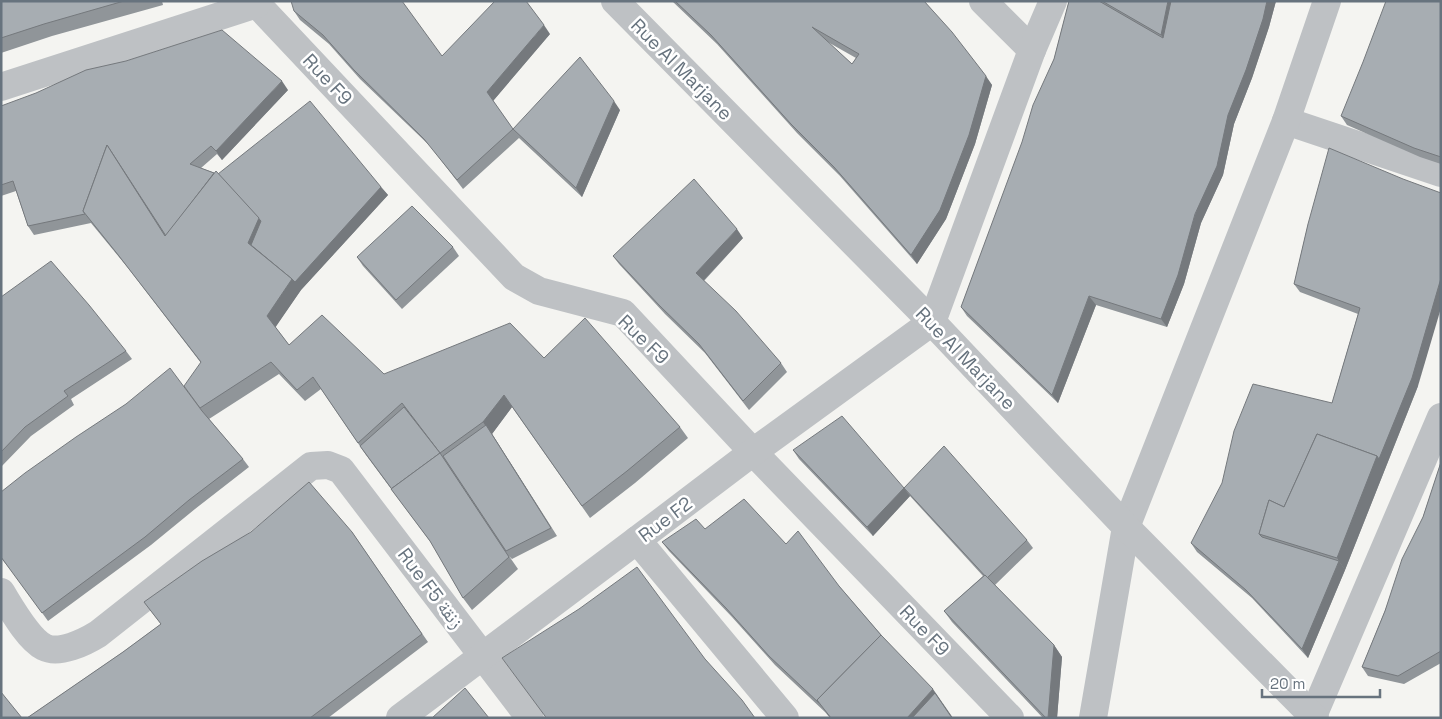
<svg xmlns="http://www.w3.org/2000/svg" width="1442" height="719" font-family="'Space Grotesk','Noto Naskh Arabic',sans-serif">
	<rect width="100%" height="100%" fill="#f4f4f1"/>
	<g fill="none" stroke-linecap="round" stroke-linejoin="round">
		<g stroke="#bec1c4" stroke-width="28">
			<path d="M254,1l260,276 25,14 84,22 130,139 257,266"/>
			<path d="M983,1l49,49"/>
			<path d="M1,87l256,-83 2,-3"/>
			<path d="M1286,121l155,52"/>
			<path d="M637,540l148,178"/>
			<path d="M1,592c10,16 27,47 43,55 15,8 41,-5 54,-13l213,-168 17,-1 13,5 189,248"/>
			<path d="M1313,716l128,-299"/>
			<path d="M400,718l237,-178 116,-88 179,-130 100,-272 21,-49"/>
			<path d="M1093,718l33,-191 160,-406 41,-120"/>
		</g>
		<path stroke="#bec1c4" stroke-width="28" d="M615,1l317,321 194,205 189,191"/>
	</g>
	<g fill="#909599" fill-rule="evenodd">
		<path d="M1,1h161l1,4 -111,31 -51,17z"/>
		<path d="M672,1h252l68,84 -17,59 -29,75 -29,45 -77,-88 -43,-43 -80,-89zM826,41l30,17 -4,6z"/>
		<path d="M1069,1h207l-7,26 -17,51 -18,46 -11,51 -22,48 -17,61 -17,43 -71,-22 -38,98 -91,-87 -6,-9 93,-248z"/>
		<path d="M1441,1v163l-21,-7 -73,-32 -6,-9z"/>
		<path d="M294,11l148,45 108,-22 -57,67 20,28 107,-19 -38,87 -63,-59 -56,51 -32,-42 -71,-68 -31,-35 -29,-24z"/>
		<path d="M288,90l-66,70 -5,-6 -16,14 17,6 163,13 7,8 -87,95 -26,37 14,18 95,29 160,-16 136,69 8,11 -53,45 -45,35 -78,-111 -20,27 65,102 -45,23 -3,-3 9,13 -46,41 -9,-12 -31,-54 -66,-89 -45,-66 -16,12 -26,-27 -70,45 34,40 6,8 -54,42 -44,36 -103,76 -34,-47 -13,-16v-66l199,-84 1,-45 -73,-95 -37,-45 -57,12 -6,-9 -12,-35 -15,5v-90z"/>
		<path d="M1308,224l110,162 -73,184 -37,88 -56,-60 -55,-46 -6,-9 141,-140 26,-89 -58,-22 -6,-8z"/>
		<path d="M743,238l-39,43 77,82 6,9 -38,38 -44,-57 -40,-39 -46,-50 -6,-8z"/>
		<path d="M453,247l6,9 -57,53 -39,-43 -6,-9z"/>
		<path d="M1,297l125,54 6,8 -61,40 3,6 -43,31 -30,31z"/>
		<path d="M793,450l111,38 123,52 6,8 -38,37 59,60 8,12 -5,61h-14l-91,-96 -8,-11 39,-35 -73,-80 -37,40 -74,-77z"/>
		<path d="M1441,462v201l-37,21 -36,-8 -6,-9 61,-150z"/>
		<path d="M705,529l81,15 53,42 114,132h-123l-5,-6 -50,-47 -43,-48 -63,-66 -7,-9z"/>
		<path d="M352,532l76,110 -100,76h-301l96,-66 38,-28 -17,-22z"/>
	</g>
	<g fill="#75797d">
		<path d="M1168,1h11l-9,45 -9,-11z"/>
		<path d="M1267,1h9l-7,26 -17,51 -18,46 -11,51 -22,48 -17,61 -17,43 -6,-8 67,-204z"/>
		<path d="M544,25l6,9 -57,67 -6,-9z"/>
		<path d="M986,76l6,9 -17,59 -29,75 -29,45 -6,-9z"/>
		<path d="M282,81l6,9 -66,70 -6,-9z"/>
		<path d="M614,101l6,9 -38,87 -6,-9z"/>
		<path d="M381,187l7,8 -87,95 -26,38 -8,-12 25,-37z"/>
		<path d="M259,218l9,12 -10,22 -10,-9z"/>
		<path d="M737,229l6,9 -41,44 -6,-9z"/>
		<path d="M1441,278v30l-23,78 -73,184 -8,-12z"/>
		<path d="M1089,296l7,9 -38,98 -6,-8z"/>
		<path d="M504,395l8,12 -20,27 65,102 -74,-114z"/>
		<path d="M904,488l6,8 -37,40 -6,-9z"/>
		<path d="M1339,561l6,9 -37,88 -6,-9z"/>
		<path d="M1054,645l8,12 -5,61h-9z"/>
		<path d="M933,689l20,29h-46z"/>
	</g>
	<g fill="#a7adb2" stroke="#75797d" fill-rule="evenodd">
		<path d="M1,1h123l-80,23 -43,14z"/>
		<path d="M291,1h111l40,55 53,-55h31l18,24 -57,67 26,37 -56,51 -33,-41 -70,-69 -31,-35 -29,-24z"/>
		<path d="M675,1h249l28,31 34,44 -17,59 -29,75 -29,45 -77,-88 -43,-43 -80,-89zM812,27l47,27 -7,10z"/>
		<path d="M1069,1h30l64,37 8,-37h96l-4,18 -17,51 -18,45 -11,51 -22,48 -17,61 -17,44 -72,-23 -37,99 -91,-88 61,-165 11,-37 21,-46z"/>
		<path d="M1102,1h66l-7,34z"/>
		<path d="M1386,1h55v156l-27,-9 -73,-32 22,-54z"/>
		<path d="M222,30l60,51 -66,70 -5,-5 -21,18 24,9 -48,63 -59,-91 -24,66 2,3 -57,12 -15,-45 -12,4v-79l35,-13 50,-23 40,-9z"/>
		<path d="M580,57l34,44 -38,87 -63,-59z"/>
		<path d="M310,101l71,86 -86,95 -3,-3 -41,-34 10,-24 -43,-47z"/>
		<path d="M107,145l58,91 51,-65 43,47 -11,25 44,36 -25,37 22,29 33,-30 62,59 126,-51 34,35 41,-40 95,109 -53,44 -45,35 -78,-111 -21,27 -43,31 -38,-50 -44,40 -45,-66 -16,13 -26,-28 -71,46 -16,-22 17,-24 -82,-106 -36,-45z"/>
		<path d="M1329,148l74,31 38,14v85l-29,100 -33,81 -2,-3 -60,-22 -33,73 -15,-7 -10,34 3,3 77,24 -37,88 -56,-59 -55,-47 31,-60 12,-52 19,-47 79,19 28,-95 -66,-24 14,-60z"/>
		<path d="M694,179l43,50 -41,44 40,38 45,52 -38,38 -44,-57 -40,-39 -46,-49z"/>
		<path d="M412,206l41,41 -57,53 -39,-43z"/>
		<path d="M51,261l38,44 37,46 -62,40 4,5 -43,31 -24,25v-155z"/>
		<path d="M170,368l32,43 41,48 -54,41 -44,37 -103,76 -41,-56v-65l24,-19 51,-36 50,-33z"/>
		<path d="M404,407l36,46 -49,36 3,3 -34,-46z"/>
		<path d="M842,416l62,72 40,-42 83,94 -40,38 -83,-90 -37,39 -74,-77z"/>
		<path d="M486,425l65,103 -45,23 -63,-95z"/>
		<path d="M1317,434l60,22 -40,102 -78,-24 10,-34 15,7z"/>
		<path d="M440,453l69,104 -46,41 -33,-57 -39,-52z"/>
		<path d="M1441,462v189l-43,25 -36,-9 23,-56 17,-52 21,-42z"/>
		<path d="M309,482l43,50 70,102 -112,84h-283l96,-66 38,-28 -17,-22 58,-41 49,-29z"/>
		<path d="M744,499l42,45 12,-13 41,55 42,49 -64,65 2,3 -50,-47 -43,-48 -64,-66 34,-23 9,10z"/>
		<path d="M637,567l68,92 37,41 13,18h-209l-1,-2 -43,-58 77,-49z"/>
		<path d="M985,575l69,70 -6,73h-2l-102,-107z"/>
		<path d="M881,635l52,54 -26,29h-76l-14,-18z"/>
		<path d="M465,688l24,30h-57z"/>
		<path d="M1,692l21,26h-21z"/>
		<path d="M935,693l17,25h-40z"/>
	</g>
	<g text-anchor="middle" stroke-width="5" stroke-linejoin="round" paint-order="stroke">
		<g font-size="19" fill="#67737e" stroke="#fff">
			<text transform="translate(682 69) rotate(45)" y="7">Rue Al Marjane</text>
			<text transform="translate(328 79) rotate(47)" y="7">Rue F9</text>
			<text transform="translate(644 339) rotate(44)" y="7">Rue F9</text>
			<text transform="translate(966 358) rotate(46)" y="7">Rue Al Marjane</text>
			<text transform="translate(665 519) rotate(-37)" y="7">Rue F2</text>
			<text transform="translate(431 588) rotate(53)" y="7">Rue F5 زنقة</text>
			<text transform="translate(925 630) rotate(46)" y="7">Rue F9</text>
		</g>
	</g>
	<rect width="1442" height="719" fill="none" stroke="#67737e" stroke-width="5"/>
	<path d="M1262 689v8h118v-8" fill="none" stroke="#67737e" stroke-width="2.5"/>
	<text x="1270" y="689" font-size="15" fill="#67737e" stroke="#ffffff" stroke-width="4" paint-order="stroke">20 m</text>
</svg>
